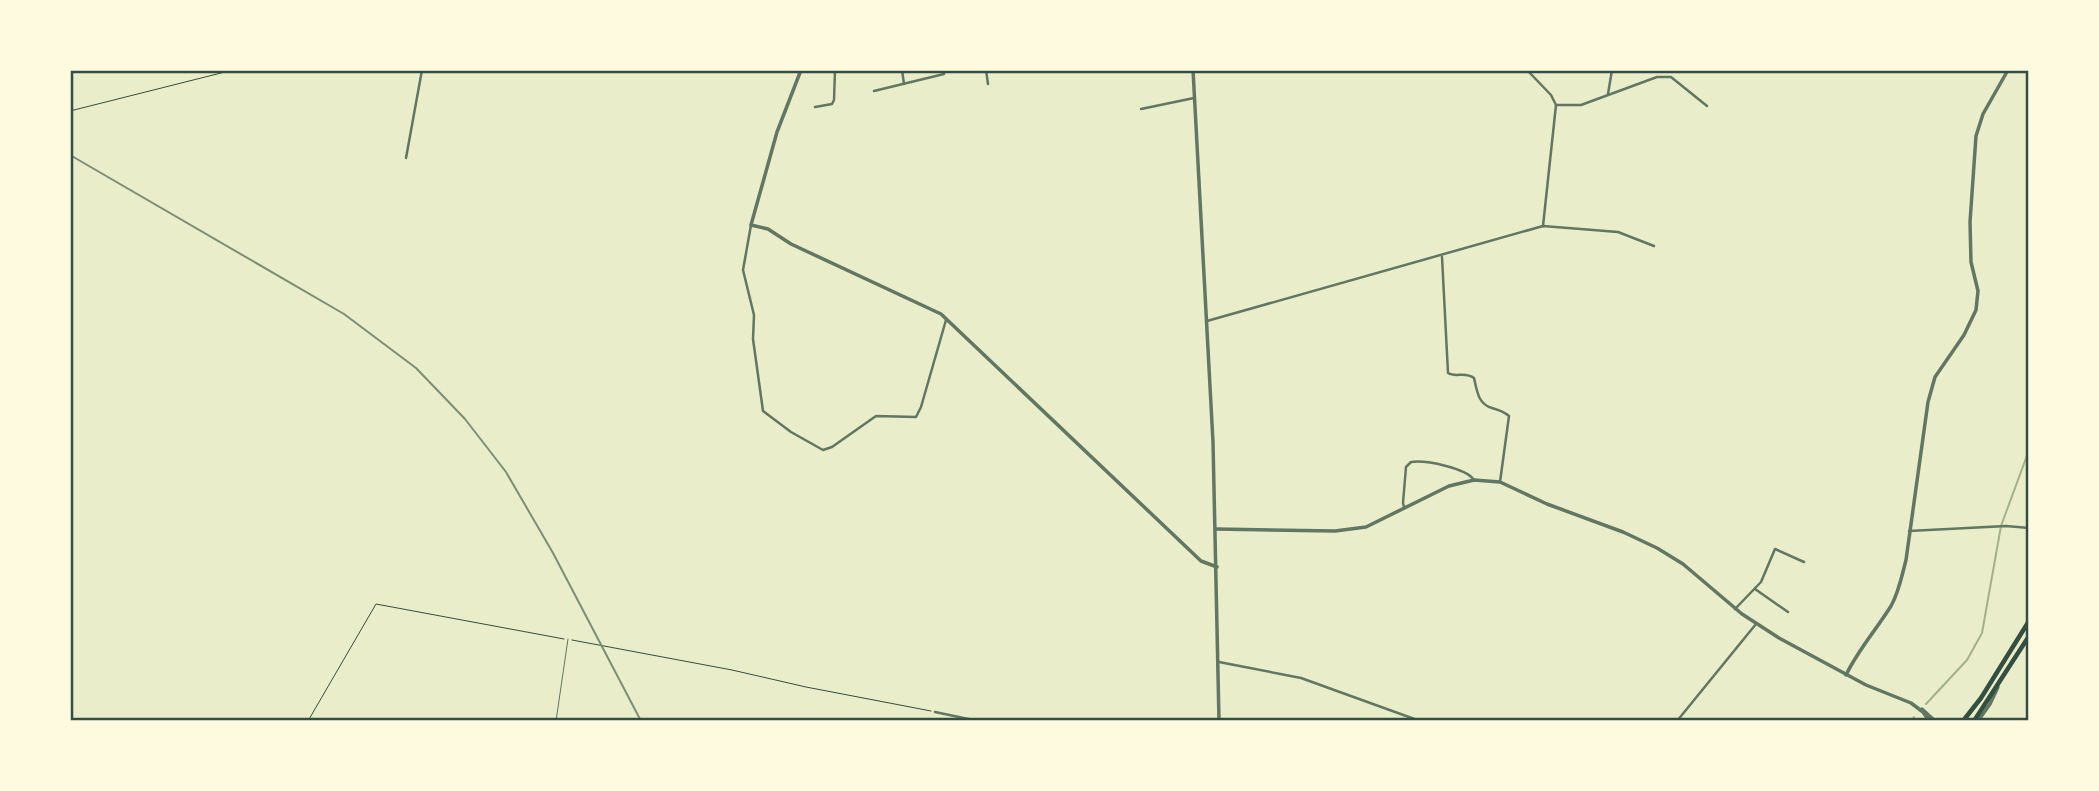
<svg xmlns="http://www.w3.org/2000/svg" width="2099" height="791" font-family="'Fira Sans',sans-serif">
	<rect width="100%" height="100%" fill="#e9edc9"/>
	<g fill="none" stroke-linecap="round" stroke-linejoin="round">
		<g stroke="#a3b18a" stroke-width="2">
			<path d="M1926,704l41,-44 15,-27 19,-107 28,-76"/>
			<path d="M1911,721l3,-4"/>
		</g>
		<g stroke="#344e41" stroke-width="1">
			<path d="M70,111l163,-41"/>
			<path d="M572,640l160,30 74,17 125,24"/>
			<path d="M308,721l68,-117 188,35"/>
		</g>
		<path stroke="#617663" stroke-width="1" d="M556,721l12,-82"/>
		<g stroke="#617663" stroke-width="2.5">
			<path d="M902,70l2,14"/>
			<path d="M986,70l2,14"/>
			<path d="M1527,70l24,25 5,10 -13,121"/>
			<path d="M1148,71l4,-1"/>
			<path d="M874,91l70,-17v-4"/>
			<path d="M1608,94l4,-24"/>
			<path d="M1556,105h25l76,-28h14l36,29"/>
			<path d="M815,107l17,-3 2,-4 1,-30"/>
			<path d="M1141,109l53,-11"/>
			<path d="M406,158l16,-88"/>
			<path d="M751,225l-8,45 11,45 -1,24 10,72 28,21 32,18 9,-3 44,-31 40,1 5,-10 25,-87"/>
			<path d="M1442,257l6,116c8,5 17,-2 26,5 3,13 4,26 18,30 7,2 11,3 17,8l-9,66"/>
			<path d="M1207,321l336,-95 75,6 36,14"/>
			<path d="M1404,507l-1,-4 3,-36 5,-5c15,-2 55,6 63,18"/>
			<path d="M1909,531l97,-5 23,2"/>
			<path d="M1755,589l33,23"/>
			<path d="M1735,609l26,-27 14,-33 29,13"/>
			<path d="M1219,662l82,16 119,43"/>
			<path d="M935,712l43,9"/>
			<path d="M1677,721l79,-97"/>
		</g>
		<g stroke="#617663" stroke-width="3.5">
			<path d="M801,70l-24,62 -26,93 17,4 23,15 150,70 260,247 16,6"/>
			<path d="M1193,70l20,372 6,279"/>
			<path d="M1216,529l119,2 31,-4 83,-41 25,-6 26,2 47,22 76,28 34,16 26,16 59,50 37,24 87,47 45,18 12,9 6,9"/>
			<path d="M1846,675c12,-25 30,-45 45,-69 8,-14 11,-31 15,-46l22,-158 7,-25 29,-42 12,-25 2,-19 -7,-29 -1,-40 6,-86 7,-22 25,-44"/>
			<path d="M1922,709l13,12"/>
			<path d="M1978,721l12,-17 8,-17"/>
		</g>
		<g stroke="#344e41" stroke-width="4.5">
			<path d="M1963,721l18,-23 48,-77"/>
			<path d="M1974,721l55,-85"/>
		</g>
		<path stroke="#7c8e77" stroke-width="2" d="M70,155l274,159 72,54 49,51 41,53 47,81 88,168"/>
	</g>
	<rect width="2099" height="791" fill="none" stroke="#fefae0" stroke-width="144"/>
	<rect x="72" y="72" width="1955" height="647" fill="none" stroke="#344e41" stroke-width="2.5"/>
</svg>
